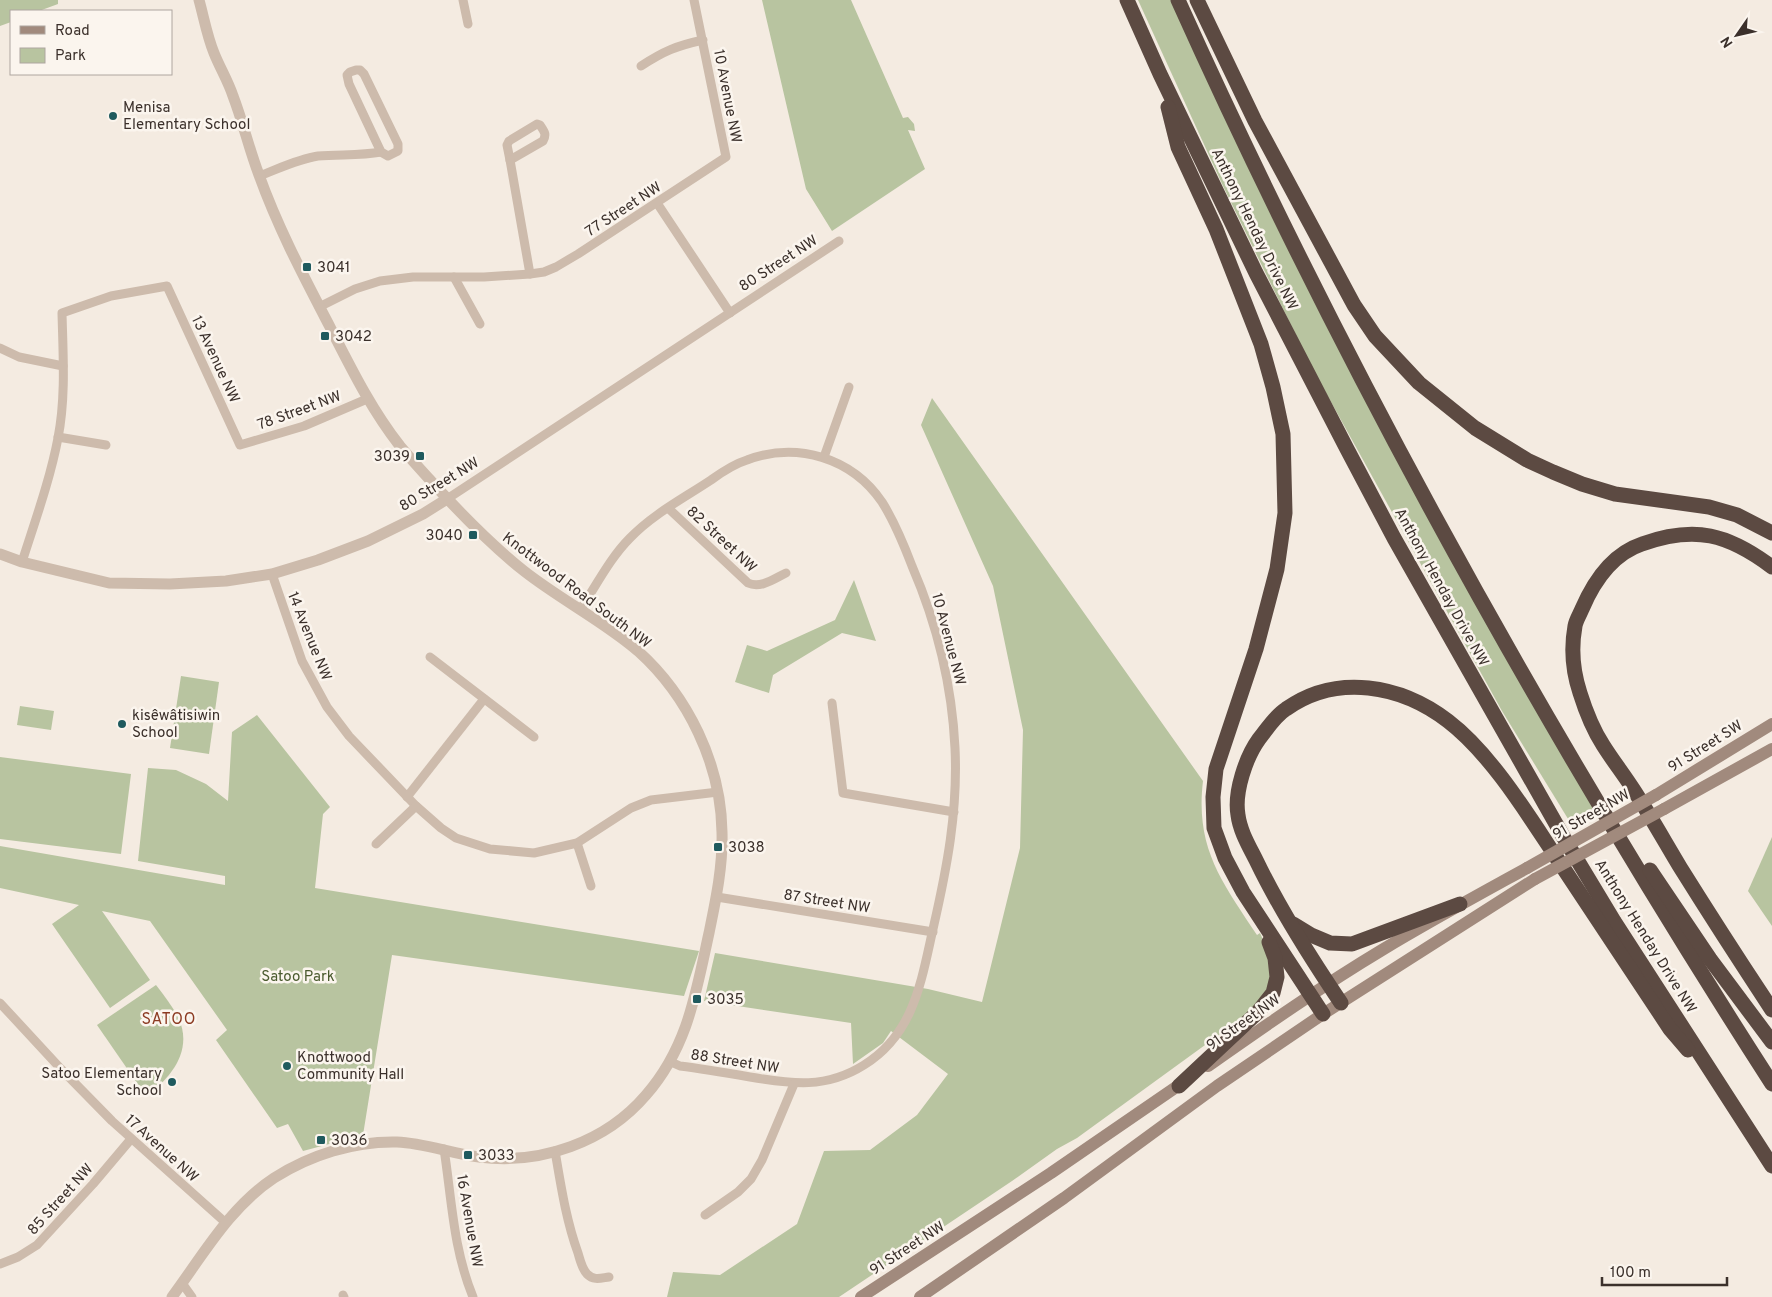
<svg xmlns="http://www.w3.org/2000/svg" width="1772" height="1297" font-family="Overpass,sans-serif">
	<rect width="100%" height="100%" fill="#f4ebe1"/>
	<g fill="#b8c4a0">
		<path d="M0,0h58v4l-19,7h-28v11l-11,4z"/>
		<path d="M762,0h89l52,118 5,-1 6,7 1,7 -7,-1 17,39 -93,62 -26,-42z"/>
		<path d="M1138,0h34l424,813 -23,14 -71,-116 -192,-347 -87,-178z"/>
		<path d="M932,398l271,383c-8,67 19,101 54,154l3,-2c9,19 17,44 3,63 -5,7 -12,14 -18,20l-168,122 -20,11 -45,32 -173,116h-172l6,-25 47,3 77,-51 27,-73 46,-1 47,-35 31,-41 -57,-43 -8,12 -30,21 -2,-41 -147,-22 11,-48 213,36 54,13 38,-154 3,-118 -30,-144 -72,-161z"/>
		<path d="M854,580l22,61 -34,-8 -69,42 -4,18 -34,-11 12,-37 20,6 68,-31z"/>
		<path d="M181,676l38,6 -10,72 -39,-6z"/>
		<path d="M20,706l34,5 -3,19 -34,-5z"/>
		<path d="M257,715l73,92 -7,7 -8,74 384,63 -15,45 -292,-41 -29,180 -60,16 -15,-27 -11,4 -61,-88 11,-10 -77,-109 -48,-10 48,69 -40,28 -58,-84 27,-19 -79,-17v-42l225,39v-9l-87,-15 10,-93 28,2 30,14 22,17 4,-69z"/>
		<path d="M0,757l131,17 -10,80 -121,-15z"/>
		<path d="M1772,837v89l-24,-35z"/>
		<path d="M156,985c8,10 16,21 22,32 16,33 -7,61 -32,79l-49,-71z"/>
	</g>
	<g fill="none" stroke-linecap="round" stroke-linejoin="round">
		<g stroke="#cdbbac" stroke-width="9">
			<path d="M463,0l5,24"/>
			<path d="M641,66c23,-15 35,-20 62,-26"/>
			<path d="M356,70h4l4,4 34,70v7l-10,5 -7,-4 -32,-68 -2,-9 3,-3z"/>
			<path d="M537,124l3,1c4,6 7,9 3,16l-33,19 -3,-15 2,-4z"/>
			<path d="M510,160l20,114"/>
			<path d="M259,176c19,-7 39,-17 59,-20 21,-2 42,0 63,-4"/>
			<path d="M657,203l73,110"/>
			<path d="M454,277l26,47"/>
			<path d="M319,307l36,-18 25,-8 33,-4h71l46,-3 14,-2 12,-5 22,-13 148,-97 -32,-157"/>
			<path d="M0,348l19,9 44,9"/>
			<path d="M58,437l48,8"/>
			<path d="M824,457l25,-70"/>
			<path d="M447,499l392,-258"/>
			<path d="M668,508l80,75c13,6 27,-5 38,-10"/>
			<path d="M22,562c13,-41 28,-82 36,-124 8,-41 5,-84 4,-125l49,-17 56,-10 73,159 64,-19 63,-27"/>
			<path d="M272,574l30,87 25,46 22,29 67,70 25,22 15,10 34,11 44,4 43,-10 54,-35 20,-8 67,-8"/>
			<path d="M580,610c16,-24 30,-52 50,-72 23,-24 54,-40 81,-58 11,-8 23,-16 36,-20 50,-19 105,-2 135,42 12,19 22,43 30,64 25,58 40,119 43,182 3,63 -8,120 -22,181 -12,53 -19,105 -69,136 -38,24 -72,19 -114,12 -23,-4 -46,-8 -70,-11l-9,-4"/>
			<path d="M430,657l104,80"/>
			<path d="M832,703l11,90 111,19"/>
			<path d="M407,797l77,-98"/>
			<path d="M577,843l14,43"/>
			<path d="M376,844l40,-38"/>
			<path d="M717,897l216,35"/>
			<path d="M0,1003l61,66 51,52 114,102"/>
			<path d="M444,1149c8,52 9,99 29,148"/>
			<path d="M555,1151c6,35 11,69 23,102 2,7 4,16 9,21 7,7 14,4 22,3"/>
			<path d="M705,1215l33,-23 13,-13 11,-19 32,-76"/>
			<path d="M0,1264l18,-7 19,-12 56,-61 38,-45"/>
			<path d="M182,1283l10,14"/>
			<path d="M343,1295l1,2"/>
		</g>
		<g stroke="#cdbbac" stroke-width="11">
			<path d="M0,554l22,8 87,21 61,1 56,-3 46,-7 46,-14 50,-19 55,-27 24,-15"/>
			<path d="M172,1297c31,-42 58,-90 102,-119 36,-23 80,-37 123,-36 28,1 55,12 82,15 62,8 127,-15 167,-62 42,-48 50,-103 63,-162 7,-34 14,-67 13,-101 -1,-68 -34,-136 -84,-181 -35,-30 -77,-51 -114,-80 -34,-27 -64,-58 -93,-90 -10,-11 -21,-23 -31,-35 -29,-37 -49,-78 -70,-119 -26,-50 -52,-99 -71,-152 -10,-26 -16,-53 -26,-79 -5,-15 -13,-28 -19,-43 -7,-17 -10,-35 -15,-53"/>
		</g>
		<g stroke="#a18a7d" stroke-width="12">
			<path d="M1656,795l116,-71"/>
			<path d="M1664,809l108,-60"/>
			<path d="M1208,1066c57,-40 114,-80 174,-116 48,-29 96,-55 145,-82"/>
			<path d="M861,1297l190,-124 134,-92"/>
			<path d="M920,1297l144,-99 153,-112 106,-72 212,-135"/>
		</g>
		<g stroke="#5c4a42" stroke-width="15">
			<path d="M1127,0l33,74 96,199 91,176 47,89 170,300 50,83 158,245"/>
			<path d="M1178,0c169,376 371,737 594,1084"/>
			<path d="M1197,0l58,121 99,184 21,31 44,47 56,45 52,32 26,12 29,12 33,10 94,13 28,8 35,18"/>
			<path d="M1168,107l10,40 38,82 45,115 12,43 10,47 2,79 -8,56 -21,80 -40,120 -3,28 1,31 11,30 18,34 80,122"/>
			<path d="M1772,567c-44,-33 -77,-42 -130,-23 -30,10 -48,37 -60,65 -2,5 -6,11 -7,17 -4,22 -2,46 5,67 5,16 14,38 23,52 10,16 22,31 32,47 16,25 30,50 45,75 30,48 61,96 92,143"/>
			<path d="M1650,870l60,89 62,83"/>
			<path d="M1293,924l18,11 19,8 22,1 108,-40"/>
			<path d="M1341,1003c-31,-46 -61,-93 -85,-143 -7,-14 -16,-29 -18,-45 -4,-23 8,-58 21,-76 8,-10 16,-23 27,-30 51,-36 115,-24 162,12 42,32 79,92 108,136 38,58 76,115 114,172l18,21"/>
			<path d="M1179,1086l79,-74 15,-19 4,-16 -2,-19 -6,-16"/>
		</g>
		<g stroke="#a18a7d" stroke-width="12">
			<path d="M1527,868l129,-73"/>
			<path d="M1535,879l129,-70"/>
		</g>
	</g>
	<g fill="#1f5a5e" stroke="#fbf5ee" stroke-width="2">
		<circle cx="113" cy="116" r="5"/>
		<rect x="302" y="262" width="10" height="10" rx="2.5"/>
		<rect x="320" y="331" width="10" height="10" rx="2.5"/>
		<rect x="415" y="451" width="10" height="10" rx="2.5"/>
		<rect x="468" y="530" width="10" height="10" rx="2.5"/>
		<circle cx="122" cy="724" r="5"/>
		<rect x="713" y="842" width="10" height="10" rx="2.5"/>
		<rect x="692" y="994" width="10" height="10" rx="2.5"/>
		<circle cx="287" cy="1066" r="5"/>
		<circle cx="172" cy="1082" r="5"/>
		<rect x="316" y="1135" width="10" height="10" rx="2.5"/>
		<rect x="463" y="1150" width="10" height="10" rx="2.5"/>
	</g>
	<g text-anchor="middle" stroke-width="5" stroke-linejoin="round" paint-order="stroke">
		<g font-size="15" fill="#3b302b" stroke="#fbf5ee">
			<text transform="translate(728 96) rotate(79)" y="5">10 Avenue NW</text>
			<text transform="translate(623 209) rotate(-33)" y="5">77 Street NW</text>
			<text transform="translate(1255 229) rotate(64)" y="5">Anthony Henday Drive NW</text>
			<text transform="translate(778 263) rotate(-33)" y="5">80 Street NW</text>
			<text transform="translate(216 359) rotate(65)" y="5">13 Avenue NW</text>
			<text transform="translate(299 410) rotate(-20)" y="5">78 Street NW</text>
			<text transform="translate(439 484) rotate(-31)" y="5">80 Street NW</text>
			<text transform="translate(722 539) rotate(43)" y="5">82 Street NW</text>
			<text transform="translate(1442 587) rotate(61)" y="5">Anthony Henday Drive NW</text>
			<text transform="translate(577 590) rotate(37)" y="5">Knottwood Road South NW</text>
			<text transform="translate(310 636) rotate(68)" y="5">14 Avenue NW</text>
			<text transform="translate(949 639) rotate(75)" y="5">10 Avenue NW</text>
			<text transform="translate(1705 746) rotate(-32)" y="5">91 Street SW</text>
			<text transform="translate(1591 814) rotate(-30)" y="5">91 Street NW</text>
			<text transform="translate(827 901) rotate(9)" y="5">87 Street NW</text>
			<text transform="translate(1646 936) rotate(58)" y="5">Anthony Henday Drive NW</text>
			<text transform="translate(1243 1022) rotate(-35)" y="5">91 Street NW</text>
			<text transform="translate(735 1061) rotate(9)" y="5">88 Street NW</text>
			<text transform="translate(162 1148) rotate(42)" y="5">17 Avenue NW</text>
			<text transform="translate(60 1199) rotate(-48)" y="5">85 Street NW</text>
			<text transform="translate(470 1221) rotate(80)" y="5">16 Avenue NW</text>
			<text transform="translate(907 1248) rotate(-33)" y="5">91 Street NW</text>
		</g>
		<g font-size="15" fill="#3b302b" stroke="#fbf5ee" text-anchor="start">
			<text x="123" y="112">Menisa<tspan x="123" dy="17">Elementary School</tspan></text>
			<text x="317" y="272">3041</text>
			<text x="335" y="341">3042</text>
			<text x="410" y="461" text-anchor="end">3039</text>
			<text x="463" y="540" text-anchor="end">3040</text>
			<text x="132" y="720">kisêwâtisiwin<tspan x="132" dy="17">School</tspan></text>
			<text x="728" y="852">3038</text>
			<text x="707" y="1004">3035</text>
			<text x="297" y="1062">Knottwood<tspan x="297" dy="17">Community Hall</tspan></text>
			<text x="162" y="1078" text-anchor="end">Satoo Elementary<tspan x="162" dy="17">School</tspan></text>
			<text x="331" y="1145">3036</text>
			<text x="478" y="1160">3033</text>
		</g>
		<g font-size="15" fill="#4a5a2e" stroke="#fbf5ee">
			<text x="298" y="981">Satoo Park</text>
		</g>
		<g font-size="16" letter-spacing="1" fill="#8c3b22" stroke="#fbf5ee">
			<text x="169" y="1024">SATOO</text>
		</g>
	</g>
	<rect x="10" y="10" width="162" height="65" fill="#fbf5ee" stroke="#aea6a0"/>
	<rect x="20" y="26" width="25" height="8" fill="#a18a7d" stroke="#aea6a0"/>
	<text x="55" y="35" font-size="15" fill="#3b302b">Road</text>
	<rect x="20" y="48" width="25" height="15" fill="#b8c4a0" stroke="#aea6a0"/>
	<text x="55" y="60" font-size="15" fill="#3b302b">Park</text>
	<g transform="translate(1737 35) rotate(236)" stroke="#fbf5ee" stroke-width="4" paint-order="stroke">
	<path d="M0-4L9 19L0 12L-9 19Z" fill="#3b302b"/>
	<text y="-8" font-size="14" font-weight="bold" text-anchor="middle" fill="#3b302b">N</text>
	</g>
	<path d="M1602 1277v8h125v-8" fill="none" stroke="#3b302b" stroke-width="2.5"/>
	<text x="1610" y="1277" font-size="15" fill="#3b302b" stroke="#fbf5ee" stroke-width="4" paint-order="stroke">100 m</text>
</svg>
